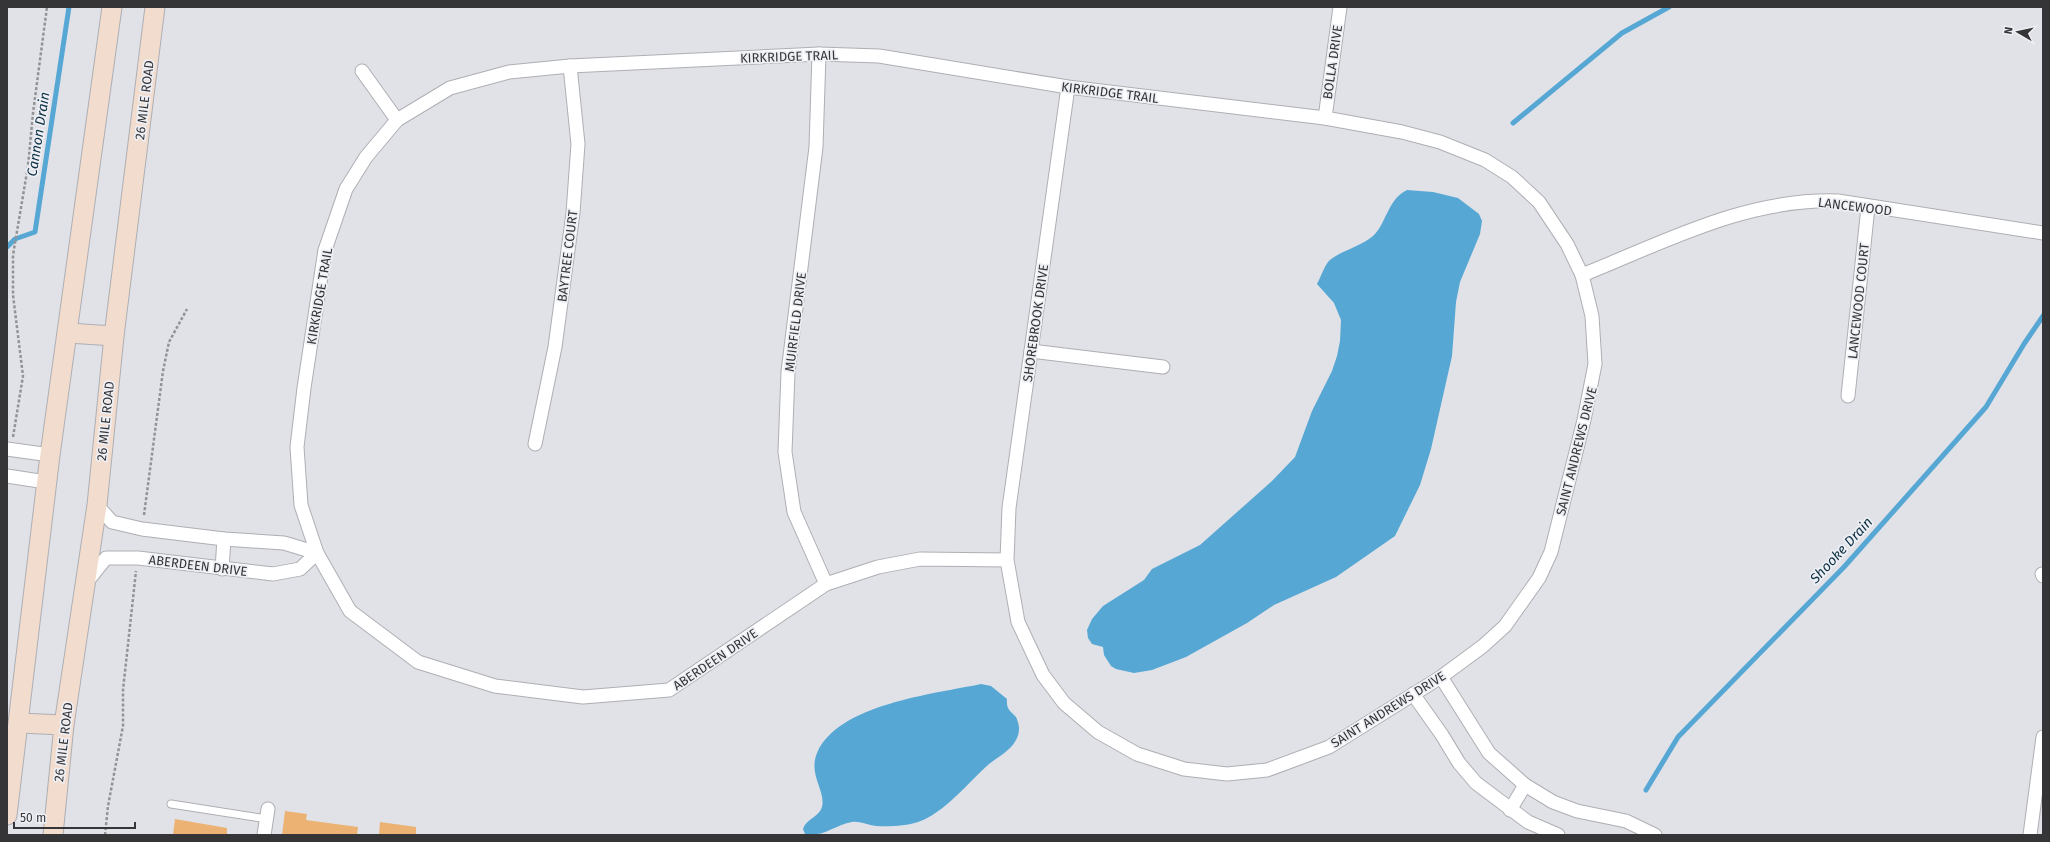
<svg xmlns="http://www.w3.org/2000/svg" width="2050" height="842" font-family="'Fira Sans',sans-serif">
	<rect width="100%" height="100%" fill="#e0e2e7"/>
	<g fill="#56a7d4">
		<path d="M1407,190l26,2 25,6 21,16 3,7 -2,13 -20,48 -4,20 -4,54 -21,93 -11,36 -25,51 -59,41 -62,28 -27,18 -61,34 -34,13 -18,3 -18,-4 -5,-3 -7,-11 -1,-8 -11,-3 -4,-6 -1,-8 5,-11 11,-13 41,-26 8,-11 48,-24 72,-64 23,-24 17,-46 20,-40 5,-15 3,-15 1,-21 -7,-17 -17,-19c4,-7 6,-15 11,-22 7,-9 34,-16 45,-26 14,-13 14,-36 34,-46z"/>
		<path d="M981,684l10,2 16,13c-1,10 3,12 9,18 4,9 4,15 0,23 -6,11 -18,17 -27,24 -20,18 -46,50 -71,58 -12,4 -30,5 -42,4 -8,-1 -17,-5 -24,-4 -17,3 -30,16 -47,12l-2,-5c3,-10 16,-12 19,-22 4,-16 -14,-32 -5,-54 21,-49 117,-59 164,-69z"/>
	</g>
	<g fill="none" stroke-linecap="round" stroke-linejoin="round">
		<g stroke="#56a7d4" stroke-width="5">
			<path d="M1513,123l109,-90 47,-26"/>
			<path d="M7,247l8,-8 20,-7 34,-225"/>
			<path d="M1646,790l32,-53 166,-170 142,-160 38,-63 19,-28"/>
		</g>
	</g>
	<g fill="#ebb274">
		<path d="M285,811l22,3 -1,6 52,7 -1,8h-75z"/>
		<path d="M175,819l52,9v7h-54z"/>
		<path d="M380,822l36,5v8h-37z"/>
	</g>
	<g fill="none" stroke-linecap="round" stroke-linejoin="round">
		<g stroke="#aeafb4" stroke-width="9">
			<path id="lane" d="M171,804l96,15"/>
		</g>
		<g stroke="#aeafb4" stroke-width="15">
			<g id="street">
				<path d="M819,54l-3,93 -28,225 -3,80 9,60 32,72"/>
				<path d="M362,71l35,49"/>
				<path d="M1325,118l15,-111"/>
				<path d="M1582,275c83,-33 164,-77 256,-74l205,32"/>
				<path d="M1031,351l132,16"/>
				<path d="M1848,396l20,-189"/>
				<path d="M535,444l20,-97 18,-134 5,-69 -8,-78"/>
				<path d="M7,449l43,6"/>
				<path d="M7,476l39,6"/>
				<path d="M1007,560l-87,-1 -42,8 -52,17 -157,106 -86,7 -88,-11 -77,-24 -68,-51 -33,-58 -16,-48 -4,-58 7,-59 21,-138 21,-61 20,-32 31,-37 53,-32 59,-16 61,-6 249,-12 60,2 189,31 257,31 77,14 38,10 45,18 27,17 27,25 28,42 15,31 10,41 3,48 -11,56 -33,132 -12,26 -34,48 -22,20 -42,31 -112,70 -62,23 -40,4 -43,-5 -47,-15 -39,-22 -34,-29 -21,-28 -25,-53 -11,-62 2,-52 59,-421"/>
				<path d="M222,569l2,-30"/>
				<path d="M2042,574l1,2"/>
				<path d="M86,583l20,-25h32l135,16 27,-5 17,-16 -33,-10 -60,-4 -82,-10 -30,-7 -15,-17"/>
				<path d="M1441,677l48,76 36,32 28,17 24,9 49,10 29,14"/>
				<path d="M1413,694l29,41 17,28 17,20 52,39 30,13"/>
				<path d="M1510,810l15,-25"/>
				<path d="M264,835l4,-26"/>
				<path d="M2030,835l13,-98"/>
			</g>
		</g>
		<g stroke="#aeafb4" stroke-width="21">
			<g id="secondary">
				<path d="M68,333l46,3"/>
				<path d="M19,723l45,2"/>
				<path d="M7,815l43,-360 62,-448"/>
				<path d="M53,835l11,-110 33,-220 17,-169 41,-329"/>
			</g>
		</g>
		<g stroke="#929397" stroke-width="2.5" stroke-dasharray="3 2" stroke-linecap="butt">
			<path d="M13,437l10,-61 -10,-81v-40l15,-89 5,-53 14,-106"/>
			<path d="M144,515l19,-144 6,-29 18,-33"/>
			<path d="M105,835l3,-29 15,-80v-36l13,-119"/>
		</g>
		<use href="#lane" stroke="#fff" stroke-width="7"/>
		<use href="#street" stroke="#fff" stroke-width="13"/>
		<use href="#secondary" stroke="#f2dccd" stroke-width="19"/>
	</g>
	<g text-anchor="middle" stroke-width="3.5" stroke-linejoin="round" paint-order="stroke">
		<g font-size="13" fill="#353537" stroke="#eeeff4">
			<text transform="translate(789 56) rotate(-2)" y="5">KIRKRIDGE TRAIL</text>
			<text transform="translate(1332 62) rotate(-82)" y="5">BOLLA DRIVE</text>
			<text transform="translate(1110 92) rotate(7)" y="5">KIRKRIDGE TRAIL</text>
			<text transform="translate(144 100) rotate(-83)" y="5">26 MILE ROAD</text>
			<text transform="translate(1855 206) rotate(7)" y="5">LANCEWOOD</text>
			<text transform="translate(567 256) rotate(-83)" y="5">BAYTREE COURT</text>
			<text transform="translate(319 296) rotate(-80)" y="5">KIRKRIDGE TRAIL</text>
			<text transform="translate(1858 301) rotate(-84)" y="5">LANCEWOOD COURT</text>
			<text transform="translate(795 322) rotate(-83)" y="5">MUIRFIELD DRIVE</text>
			<text transform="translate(1035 323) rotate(-82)" y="5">SHOREBROOK DRIVE</text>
			<text transform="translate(105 421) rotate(-84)" y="5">26 MILE ROAD</text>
			<text transform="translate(1576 451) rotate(-76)" y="5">SAINT ANDREWS DRIVE</text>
			<text transform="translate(198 565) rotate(7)" y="5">ABERDEEN DRIVE</text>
			<text transform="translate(715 659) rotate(-34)" y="5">ABERDEEN DRIVE</text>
			<text transform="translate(1388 709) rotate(-32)" y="5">SAINT ANDREWS DRIVE</text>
			<text transform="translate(63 742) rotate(-83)" y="5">26 MILE ROAD</text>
		</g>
		<g font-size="14" font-style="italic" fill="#0c3144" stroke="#eeeff4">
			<text transform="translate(38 134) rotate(-81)" y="5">Cannon Drain</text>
			<text transform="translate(1841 550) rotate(-47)" y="5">Shooke Drain</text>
		</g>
	</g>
	<rect width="2050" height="842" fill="none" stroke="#353537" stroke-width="16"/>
	<g transform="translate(2018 32) rotate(279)" stroke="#eeeff4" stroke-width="3" paint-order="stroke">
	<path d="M0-3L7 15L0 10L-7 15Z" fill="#353537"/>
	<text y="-6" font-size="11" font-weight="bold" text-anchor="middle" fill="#353537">N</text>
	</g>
	<path d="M14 822v6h121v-6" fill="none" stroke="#353537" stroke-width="2"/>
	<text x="20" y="822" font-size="12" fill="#353537" stroke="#eeeff4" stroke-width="3" paint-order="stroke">50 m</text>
</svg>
